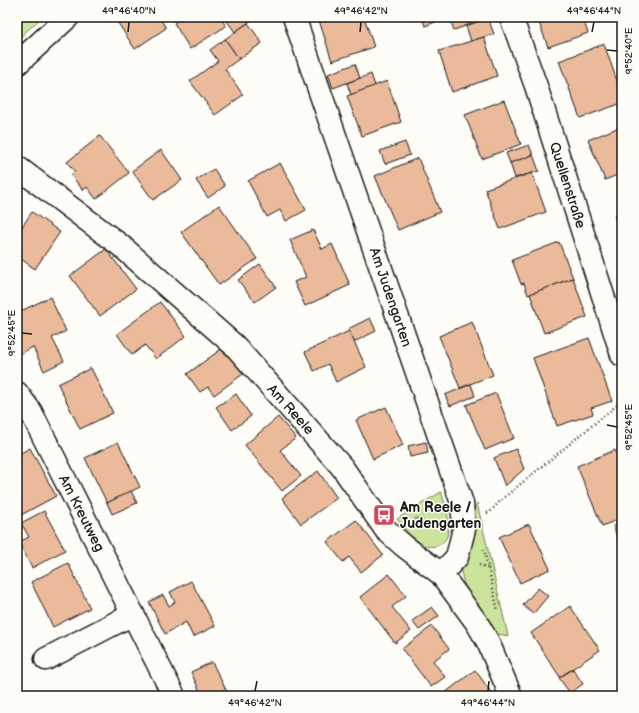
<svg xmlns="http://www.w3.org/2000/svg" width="639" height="713" font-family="'Balsamiq Sans',sans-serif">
	<rect width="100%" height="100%" fill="#fdfcf7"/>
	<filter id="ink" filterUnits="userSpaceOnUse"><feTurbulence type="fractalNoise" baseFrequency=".025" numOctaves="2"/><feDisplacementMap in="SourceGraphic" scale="8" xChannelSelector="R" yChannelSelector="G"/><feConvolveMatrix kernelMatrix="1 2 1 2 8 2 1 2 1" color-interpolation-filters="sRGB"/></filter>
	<g filter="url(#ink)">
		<g fill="#cbe49b" stroke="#74805c">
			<path d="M17,17h25l-25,23z"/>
			<path d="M441,492c5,14 17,48 -5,54 -4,1 -9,0 -13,0l-16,-14 -10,-13z"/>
			<path d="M477,503l31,133 -10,-2 -16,-20 -18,-30 -3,-12 10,-34 1,-24z"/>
		</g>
		<g fill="#eaba9b" stroke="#1c1c1c">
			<path d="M114,17h45l7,11 -31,21z"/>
			<path d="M183,17h37l6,9 -36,23 -16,-26z"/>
			<path d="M233,17h18l2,2 -18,13 -8,-11z"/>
			<path d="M318,17h46l10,30 -42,14z"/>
			<path d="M422,17h26l-23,9z"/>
			<path d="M449,17h38l1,1 -34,12z"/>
			<path d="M537,17h45l6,16 -40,14z"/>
			<path d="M488,18l6,16 -23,7 -5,-15z"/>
			<path d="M248,23l14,20 -23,16 -14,-20z"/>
			<path d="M484,37l13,39 -45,16 -13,-41z"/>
			<path d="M225,39l14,20 -14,10 18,26 -28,20 -25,-34 28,-20 -8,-11z"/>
			<path d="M604,44l18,51v8l-42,15 -21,-57z"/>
			<path d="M355,64l5,14 -27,10 -5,-14z"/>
			<path d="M371,74l4,12 -24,9 -4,-12z"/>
			<path d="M387,81l14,41 -39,14 -15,-40z"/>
			<path d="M504,100l17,44 -39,15 -17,-44z"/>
			<path d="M622,126v47l-17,7 -17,-40z"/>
			<path d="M100,136l29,37 -33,26 -9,-12 -4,3 -12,-15 4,-3 -8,-10z"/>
			<path d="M405,142l5,13 -25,9 -5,-13z"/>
			<path d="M529,145l4,10 -23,8 -4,-10z"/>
			<path d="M161,150l21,30 -29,20 -21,-29z"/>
			<path d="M533,155l6,16 -24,7 -5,-15z"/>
			<path d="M418,158l22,54 -42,18 -23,-54z"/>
			<path d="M280,163l26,47 -20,11 -6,-11 -13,7 -19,-36z"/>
			<path d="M214,169l11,17 -17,12 -12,-18z"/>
			<path d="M532,173l14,39 -46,17 -15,-40z"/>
			<path d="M219,205l38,54 -38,26 -38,-53z"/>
			<path d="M32,212l28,20 -25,37 -18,-13v-22z"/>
			<path d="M622,212v25l-8,-22z"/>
			<path d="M313,230l9,19 10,-5 18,41 -45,21 -11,-24 12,-5 -16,-37z"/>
			<path d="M559,242l14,36 -45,17 -4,-12 -3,1 -9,-24z"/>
			<path d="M106,249l30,40 -36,27 -30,-40z"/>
			<path d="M260,264l16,23 -21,15 -17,-22z"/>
			<path d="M573,278l14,39 -43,16 -14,-39z"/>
			<path d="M50,297l16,34 -14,7 12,23 -20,10 -11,-24 -13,7 -3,-6v-35z"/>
			<path d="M160,302l26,34 -30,23 -11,-14 -13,10 -15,-21z"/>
			<path d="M370,318l6,13 -22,11 -6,-13z"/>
			<path d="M472,322l21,53 -33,13 -21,-52z"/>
			<path d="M349,331l17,36 -30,15 -8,-18 -14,7 -9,-19z"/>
			<path d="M589,338l23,63 -21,7 2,6 -36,12 -24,-68z"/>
			<path d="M224,347l19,27 -29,21 -6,-8 -8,5 -13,-18z"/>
			<path d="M91,368l22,45 -33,16 -22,-45z"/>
			<path d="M471,384l4,12 -25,10 -5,-11z"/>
			<path d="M496,393l18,45 -29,12 -19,-45z"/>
			<path d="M236,394l15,22 -19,14 -16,-23z"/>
			<path d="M386,407l17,38 -30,14 -17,-39z"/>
			<path d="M278,417l18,21 -16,12 21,26 -19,15 -37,-46z"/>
			<path d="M118,442l22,45 -33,16 -22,-45z"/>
			<path d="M426,442l2,11 -18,4 -2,-11z"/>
			<path d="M30,448l26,48 -35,19 -4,-8v-52z"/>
			<path d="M516,449l8,20 -19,17 -11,-28z"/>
			<path d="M615,450l7,17v51l-20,8 -25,-60z"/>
			<path d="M318,471l19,27 -36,26 -19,-26z"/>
			<path d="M131,491l6,12 -25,11 -5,-11z"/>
			<path d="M44,511l21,39 -33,18 -13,-26 10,-5 -8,-14z"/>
			<path d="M356,520l27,35 -22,17 -12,-15 -6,5 -16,-20z"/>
			<path d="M622,523v18l-3,1 -6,-16z"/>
			<path d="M529,524l21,45 -30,14 -21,-46z"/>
			<path d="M68,563l22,45 -37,19 -22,-45z"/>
			<path d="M389,574l17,22 -14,11 19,24 -16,12 -35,-46z"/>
			<path d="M191,581l24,45 -22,11 -7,-15 -21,12 -16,-32 14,-7 6,11 6,-4 -5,-10z"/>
			<path d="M538,588l10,8 -15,18 -10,-9z"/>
			<path d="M570,606l30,44 -40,27 -29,-44z"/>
			<path d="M432,607l7,9 -20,14 -7,-9z"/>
			<path d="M432,626l17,23 -16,12 12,16 -14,10 -29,-38z"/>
			<path d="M212,662l17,34h-27l-11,-24z"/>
			<path d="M573,669l10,15 -13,9 -11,-15z"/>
			<path d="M475,670l19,26h-53z"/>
		</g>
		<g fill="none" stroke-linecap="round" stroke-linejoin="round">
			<g stroke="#1c1c1c" stroke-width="25">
				<g id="minor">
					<path d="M294,17l168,486 2,26 -7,28 -16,17"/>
					<path d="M511,17l25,69 86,269"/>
					<path d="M17,64l51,-47"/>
					<path d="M17,167l103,78 115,101 107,121 44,63 18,16 37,28 36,49 11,19 23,54"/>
					<path d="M17,393l14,19 143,284"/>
					<path d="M46,659l87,-45"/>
				</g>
			</g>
			<g stroke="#1c1c1c" stroke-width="2.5" stroke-dasharray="1 3" stroke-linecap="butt">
				<path d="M487,513l3,-1 11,-12 121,-99"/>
				<path d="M484,549l14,62"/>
				<path d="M479,565l9,3"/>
			</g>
			<use href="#minor" stroke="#fdfcf7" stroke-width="22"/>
		</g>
		<circle fill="#9ea293" cx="418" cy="523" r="6"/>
	</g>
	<path fill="none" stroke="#1c1c1c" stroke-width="1.5" d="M128,32l1,-10M360,32l1,-10M592,32l2,-10M607,50l10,1M22,333l10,1M607,425l10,2M255,691l2,-10M488,691l1,-10"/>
	<defs>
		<g id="bus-square" transform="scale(1.15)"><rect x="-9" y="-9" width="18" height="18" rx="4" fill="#d1495b" stroke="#fdfcf7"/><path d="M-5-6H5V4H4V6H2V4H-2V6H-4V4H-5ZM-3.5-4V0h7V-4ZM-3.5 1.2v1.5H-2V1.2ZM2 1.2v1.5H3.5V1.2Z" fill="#fff"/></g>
	</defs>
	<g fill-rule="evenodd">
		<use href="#bus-square" x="384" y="515"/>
	</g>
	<g text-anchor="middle" stroke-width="3" stroke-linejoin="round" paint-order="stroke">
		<g font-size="14" fill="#1c1c1c" stroke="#fdfcf7">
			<text transform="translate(568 185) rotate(72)" y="5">Quellenstraße</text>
			<text transform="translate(391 297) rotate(71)" y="5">Am Judengarten</text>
			<text transform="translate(291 409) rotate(48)" y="5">Am Reele</text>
			<text transform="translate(82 513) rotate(63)" y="5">Am Kreutweg</text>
		</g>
		<g font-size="14" font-weight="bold" fill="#1c1c1c" stroke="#fdfcf7" text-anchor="start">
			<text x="400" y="512">Am Reele /<tspan x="400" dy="16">Judengarten</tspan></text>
		</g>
	</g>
	<rect width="639" height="713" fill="none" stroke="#fdfcf7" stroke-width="44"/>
	<rect x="22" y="22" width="595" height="669" fill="none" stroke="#1c1c1c" stroke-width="1.5"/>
	<g font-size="10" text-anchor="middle" fill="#1c1c1c">
		<text x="129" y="14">49°46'40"N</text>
		<text x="361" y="14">49°46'42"N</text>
		<text x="594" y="14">49°46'44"N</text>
		<text transform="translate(628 51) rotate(-90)" y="4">9°52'40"E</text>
		<text transform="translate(11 333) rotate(-90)" y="4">9°52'45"E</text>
		<text transform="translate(628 427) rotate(-90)" y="4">9°52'45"E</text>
		<text x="255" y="706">49°46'42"N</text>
		<text x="488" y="706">49°46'44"N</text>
	</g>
</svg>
